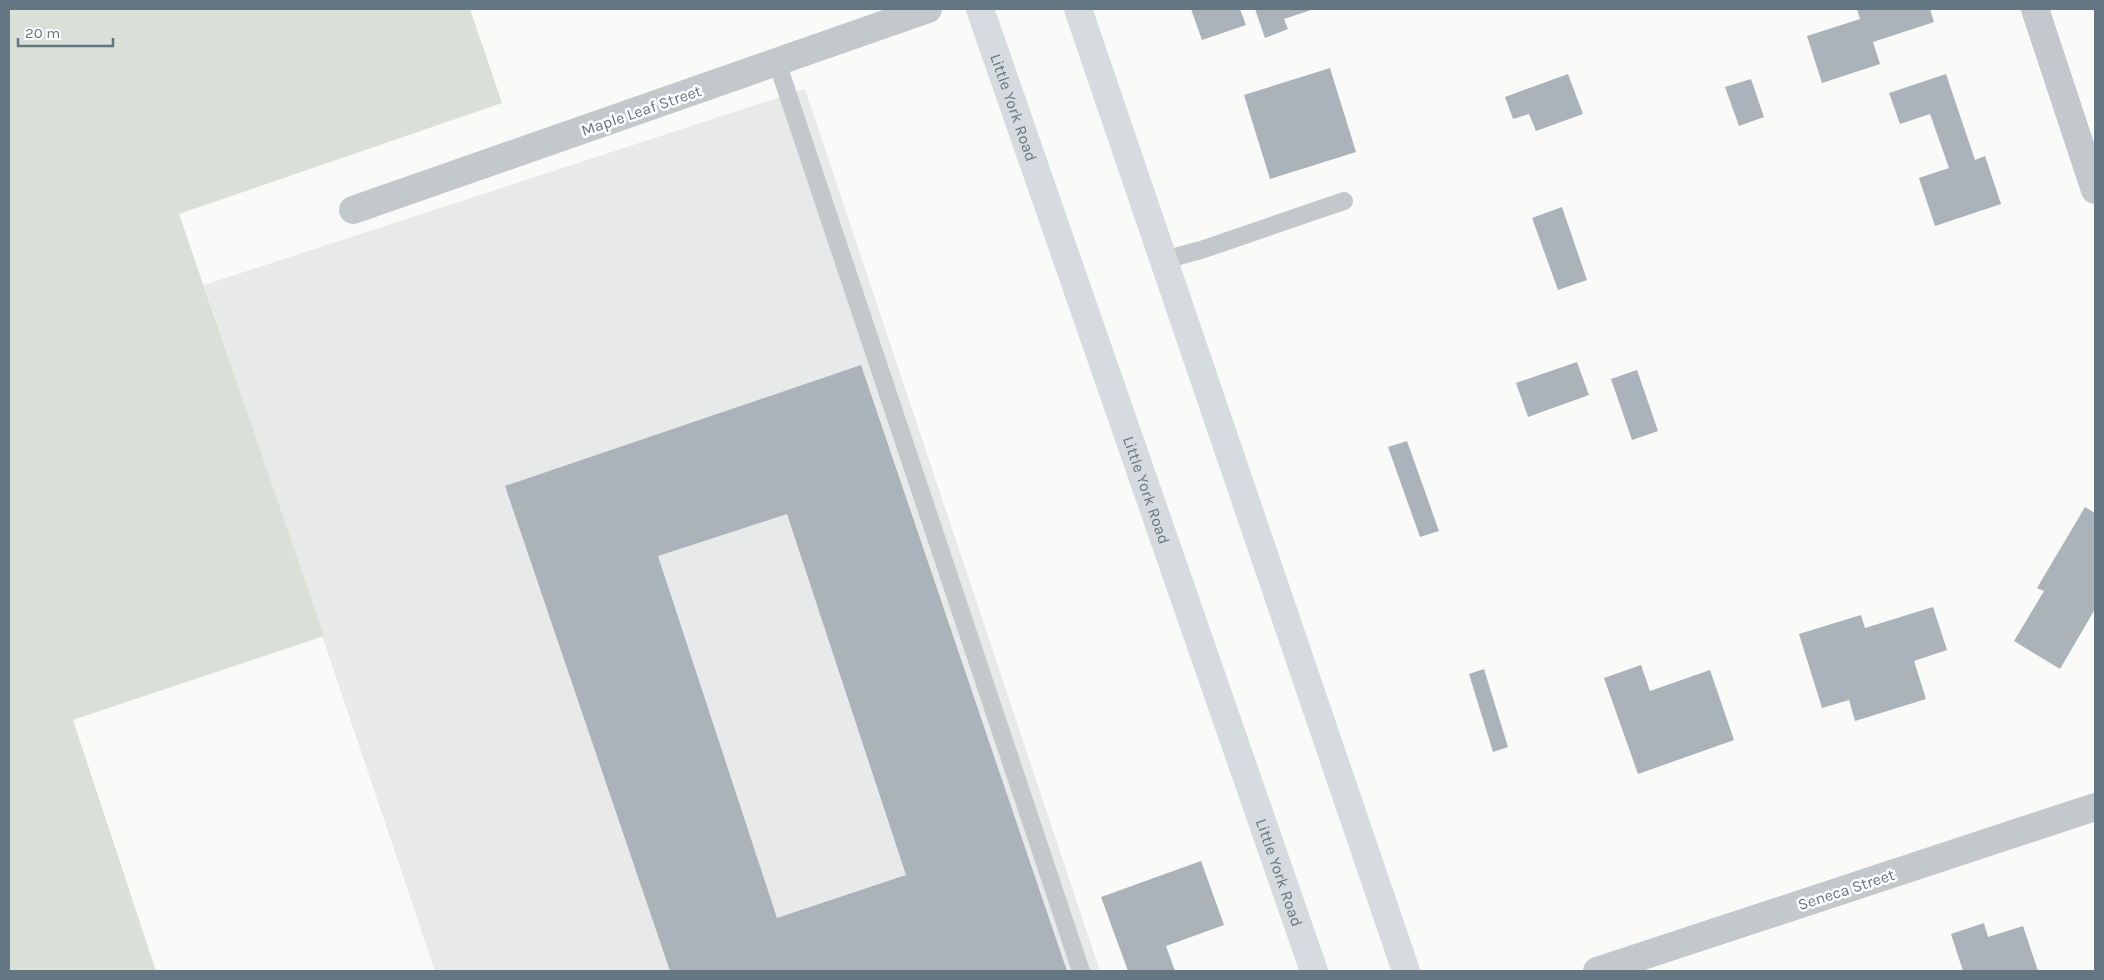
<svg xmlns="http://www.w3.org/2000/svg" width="2104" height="980" font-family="Karla,sans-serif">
	<rect width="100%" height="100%" fill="#fafaf8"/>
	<path fill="#e8e9e9" d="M805,89l295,882h-665l-231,-686z"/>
	<path fill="#dadfd7" d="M9,9h461l32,94 -323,111 145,422 -251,84 83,251h-147z"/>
	<g fill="#aab3b9" fill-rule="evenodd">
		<path d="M1191,9h49l6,16 -44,15z"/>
		<path d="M1255,9h59l-30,10 4,10 -23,9z"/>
		<path d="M1857,9h73l4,13 -61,20 7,22 -58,19 -15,-47 53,-17z"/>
		<path d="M1330,68l26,84 -86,27 -26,-84z"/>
		<path d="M1568,74l15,40 -47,17 -7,-17 -16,5 -8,-22z"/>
		<path d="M1946,74l29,86 10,-4 16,48 -66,22 -16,-48 30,-10 -19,-54 -30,10 -11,-31z"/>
		<path d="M1751,79l13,38 -25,9 -14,-39z"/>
		<path d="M1562,207l25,73 -29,10 -26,-72z"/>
		<path d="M1577,362l12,33 -61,22 -12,-34z"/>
		<path d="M861,365l206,606h-397l-165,-485zM787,514l119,361 -129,43 -119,-362z"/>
		<path d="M1637,370l21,61 -26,9 -21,-61z"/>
		<path d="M1407,441l32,90 -19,6 -32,-90z"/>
		<path d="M2085,507l10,6v96l-35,60 -46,-28 30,-50 -7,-3z"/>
		<path d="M1933,607l14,43 -33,11 12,38 -71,22 -6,-21 -27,8 -23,-74 62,-19 4,13z"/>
		<path d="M1641,665l9,26 60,-21 24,70 -96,34 -34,-96z"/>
		<path d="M1484,669l24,78 -15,5 -24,-78z"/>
		<path d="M1201,861l23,64 -58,21 9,25h-47l-27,-74z"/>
		<path d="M1984,923l4,14 35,-11 15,45h-75l-12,-37z"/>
	</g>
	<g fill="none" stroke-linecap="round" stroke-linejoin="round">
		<g stroke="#c3c8cc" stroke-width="18">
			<path d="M777,62l304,909"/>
			<path d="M1164,260l37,-10 143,-49"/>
		</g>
		<g stroke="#c3c8cc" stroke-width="28">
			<path d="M2035,9l60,181"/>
			<path d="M353,210l575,-201"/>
			<path d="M1597,971l498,-164"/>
		</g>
		<g stroke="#d6dbdf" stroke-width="28">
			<path id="s1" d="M980,9l334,962"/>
			<path d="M1078,9l328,962"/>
		</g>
	</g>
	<g text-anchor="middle" stroke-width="5" stroke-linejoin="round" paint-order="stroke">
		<g font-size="16" fill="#657683" stroke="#fff">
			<text dy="6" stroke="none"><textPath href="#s1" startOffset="104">Little York Road</textPath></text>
			<text transform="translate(641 110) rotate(-19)" y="6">Maple Leaf Street</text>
			<text dy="6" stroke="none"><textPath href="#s1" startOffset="509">Little York Road</textPath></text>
			<text dy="6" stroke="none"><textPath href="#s1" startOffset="914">Little York Road</textPath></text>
			<text transform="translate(1846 889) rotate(-18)" y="6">Seneca Street</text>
		</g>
	</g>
	<rect width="2104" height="980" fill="none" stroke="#657683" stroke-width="20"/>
	<path d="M18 38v8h95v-8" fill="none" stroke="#657683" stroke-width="2.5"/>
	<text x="25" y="38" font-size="15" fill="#657683" stroke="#ffffff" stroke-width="4" paint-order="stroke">20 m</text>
</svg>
